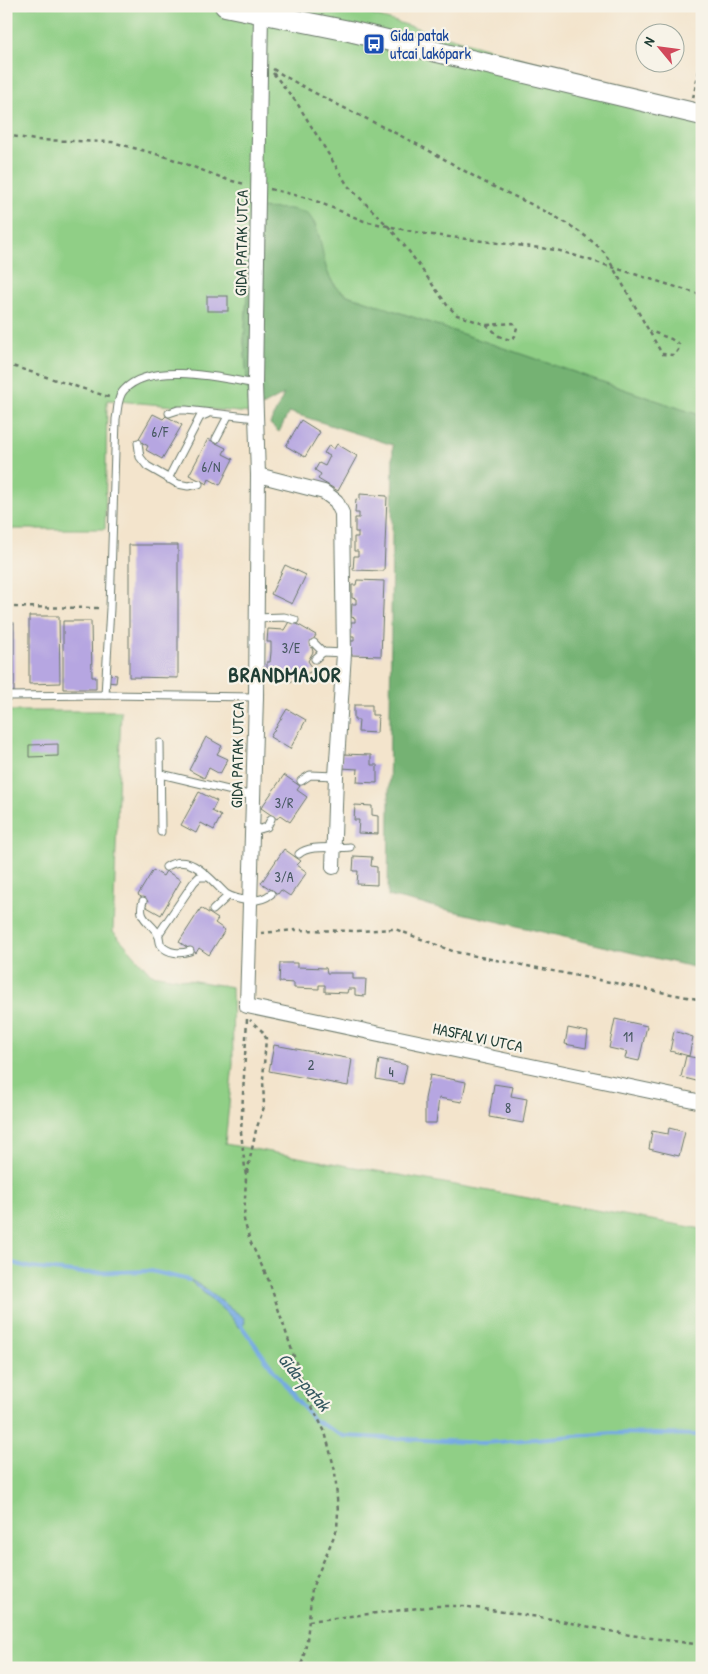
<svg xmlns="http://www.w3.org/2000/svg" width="708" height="1674" font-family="'Patrick Hand',sans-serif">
	<rect width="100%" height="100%" fill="#f7f3e8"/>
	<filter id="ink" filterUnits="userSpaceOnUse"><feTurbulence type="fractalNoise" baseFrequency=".02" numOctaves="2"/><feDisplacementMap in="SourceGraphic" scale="10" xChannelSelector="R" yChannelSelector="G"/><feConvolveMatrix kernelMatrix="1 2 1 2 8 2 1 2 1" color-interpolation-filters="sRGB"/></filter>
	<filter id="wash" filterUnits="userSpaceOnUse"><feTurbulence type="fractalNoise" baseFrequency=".0096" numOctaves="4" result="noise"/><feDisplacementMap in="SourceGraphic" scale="20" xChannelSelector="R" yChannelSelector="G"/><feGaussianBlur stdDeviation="1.12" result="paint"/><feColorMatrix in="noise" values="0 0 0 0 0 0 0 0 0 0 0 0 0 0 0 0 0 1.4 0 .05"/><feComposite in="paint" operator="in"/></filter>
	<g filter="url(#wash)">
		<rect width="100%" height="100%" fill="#f3e4cc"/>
		<g fill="#90cf86" stroke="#58865d">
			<path d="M6,6h323l33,6 340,99v305l-342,-117c-37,-7 -38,-46 -45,-76l-62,-15 -9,134 6,71 -143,-13 -2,129h-99z"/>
			<path d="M6,711h115l-8,220 38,43 81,13 1,77 -8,80 477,85v439h-696z"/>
		</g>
		<path fill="#74b273" stroke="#4a7854" d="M253,208l38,1 16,4c25,27 5,77 53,86l342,117v553l-314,-73 5,-451 -104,-33 -10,20 -9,-8 14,-30 -34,19 -6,-71z"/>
		<path fill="#76aae3" stroke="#4a748c" d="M187,1278l13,7 44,33 1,5 -6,5 -8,-11z"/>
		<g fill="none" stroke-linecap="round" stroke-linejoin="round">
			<g stroke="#76aae3" stroke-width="4">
				<path d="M6,1261l25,7 52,5 68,-2 38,9"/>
				<path d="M240,1324l48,66 26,30 29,16 142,7 128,-10 89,2"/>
			</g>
		</g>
		<g id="blocks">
			<g fill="#b6a6e1">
				<rect x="207" y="296" width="21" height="15"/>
				<path d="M153,414l10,5 3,-3 16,9 -20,34 -16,-9 2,-4 -10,-6z"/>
				<path d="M301,420l19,12 -15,25 -19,-11z"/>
				<path d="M208,439l18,9 -3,6 10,5 -13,26 -11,-6 -2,5 -18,-9z"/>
				<path d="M337,444l20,12 -19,35 -20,-12 3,-5 -6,-4 4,-7 6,3 5,-10 -6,-3 5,-8 5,4z"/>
				<path d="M360,494l27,2 -3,75 -31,-1 1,-14h4v-5h-4v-14h4v-5h-3v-14h4v-5h-4l1,-14 4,1z"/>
				<path d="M129,545h49v133l-49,-1z"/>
				<path d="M285,565l21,10 -14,29 -21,-10z"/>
				<path d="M357,580l27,1 -3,75 -31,-1v-14h4v-5h-4l1,-14h4v-4l-4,-1 1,-13h4v-5l-4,-1v-13h4z"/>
				<path d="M29,616h30l1,67 -31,1z"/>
				<path d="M290,620l26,15 -5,9 2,8 -5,9 6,9 -24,12 -5,-7 -18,-1v-12h3l1,-10v-10h-4l1,-13 16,1z"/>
				<path d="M63,621h28l1,56h4v12h-33z"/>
				<rect x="6" y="623" width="8" height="69"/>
				<path d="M108,674l9,1 -1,8 -8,-1z"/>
				<path d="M354,705h18v10h6l-1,18 -19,-1 1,-12h-5z"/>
				<path d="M287,709l19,11 -16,29 -20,-12z"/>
				<path d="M206,737l16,9 -5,8 11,5 -8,15 -11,-6 -5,10 -15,-8z"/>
				<path d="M58,744v12l-29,1v-12z"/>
				<path d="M342,754l29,1v10h6v18l-20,-1 1,-13 -17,-1z"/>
				<path d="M284,775l16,11 -3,4 10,7 -17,25 -10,-7 -3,4 -16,-11z"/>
				<path d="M199,792l18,9 -5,10 9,5 -7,14 -13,-7 -5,10 -15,-8z"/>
				<path d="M355,805l17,1v9l6,1v18l-20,-1 1,-13h-5z"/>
				<path d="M284,849l17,12 -4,4 10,7 -17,24 -9,-6 -3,4 -17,-11z"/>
				<path d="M354,856l18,1 -1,9 6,1v18l-20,-1 1,-13h-5z"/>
				<path d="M153,870l10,6 3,-5 15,9 -20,35 -16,-9 3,-5 -10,-6z"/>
				<path d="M201,908l17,11 -3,4 10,7 -16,25 -10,-7 -3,5 -17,-11z"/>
				<path d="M280,963h17v4l29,1 1,5h26v6h13l-1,17 -10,-1v-6h-7l-1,4 -22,-1v-7h-6v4l-25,-1v-5l-15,-1z"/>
				<path d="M615,1019l32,7 -8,35 -14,-3 2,-6 -18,-4z"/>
				<path d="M568,1028l20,4 -2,16 -21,-4z"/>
				<path d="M674,1031l19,6 -4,19 -19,-5z"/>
				<path d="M274,1045l78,14 -4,27 -79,-15z"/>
				<path d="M686,1056l16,3 -2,23 -19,-5z"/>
				<path d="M379,1059l28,6 -4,19 -27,-5z"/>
				<path d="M430,1075l36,7 -4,20 -23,-4 -3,25h-11v-24z"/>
				<path d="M494,1084l19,3 -2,9 16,3 -4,24 -34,-6z"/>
				<path d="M669,1128l16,4 -6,24 -30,-7 3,-18 16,3z"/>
			</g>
		</g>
	</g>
	<g filter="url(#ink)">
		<use href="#blocks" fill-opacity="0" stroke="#697769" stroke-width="1"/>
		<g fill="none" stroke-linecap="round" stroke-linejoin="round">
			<g stroke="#697769" stroke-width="9">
				<g id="service">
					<path d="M169,413l9,-3h8l70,8"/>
					<path d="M216,439l12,-23"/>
					<path d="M138,443l2,14 7,9 31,18 10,2 11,-2"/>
					<path d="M168,479l32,-62 7,-3"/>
					<path d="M256,618l28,-1 11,3"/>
					<path d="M314,643l9,9 21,1"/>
					<path d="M315,659l8,-7"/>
					<path d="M105,695l5,-87 6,-189c2,-9 1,-22 8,-29 27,-29 98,-12 131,-6"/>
					<path d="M6,696l99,-1 151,2"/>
					<path d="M160,743l1,89"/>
					<path d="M161,774l92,22"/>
					<path d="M301,781l9,-6 26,1"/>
					<path d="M253,831l14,-4 4,-8"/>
					<path d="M299,854c11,-10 36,-5 51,-7"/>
					<path d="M166,867c24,-16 44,12 60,27 12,7 33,10 45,0"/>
					<path d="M143,901c-6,18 7,20 15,33 2,3 1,8 3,11 7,9 20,9 29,6"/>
					<path d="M213,910l15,-14"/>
					<path d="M158,935l36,-53 5,-5h8"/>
				</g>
			</g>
			<g stroke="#697769" stroke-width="16">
				<g id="minor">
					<path d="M261,12l-6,372 3,91 -2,222 -9,309 455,96"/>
					<path d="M258,475l66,17 12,9 6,12 2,140 -8,123 -3,91"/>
				</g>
			</g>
			<g stroke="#697769" stroke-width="22">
				<path id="secondary" d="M225,6l124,25 353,84"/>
			</g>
			<g stroke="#697769" stroke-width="2.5" stroke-dasharray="4 4" stroke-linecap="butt">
				<path d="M273,69c48,30 101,52 151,79 21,11 40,23 60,34 41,20 88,38 121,71l57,101 12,1 4,-5 1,-6 -8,-5 -21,-8"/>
				<path d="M273,73l24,30 51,83 40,40 20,24 39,55 10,10 30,10 12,11 11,4 5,-4 2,-9 -4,-4 -26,2"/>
				<path d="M693,98l9,-41"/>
				<path d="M6,135l29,5 77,2 55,15 61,23 17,4"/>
				<path d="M270,189l41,10 53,22 61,13 132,16 145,45"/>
				<path d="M6,364l106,34"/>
				<path d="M6,607l96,1"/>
				<path d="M261,933l34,-3 63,1 37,-2 60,23 247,48"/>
				<path d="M247,1019l-6,113 5,45 -2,43 6,21 19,40 39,118 17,33 10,39 3,41 -1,17 -25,59 -5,52 -6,28"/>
				<path d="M247,1173l9,-43 8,-23 -1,-28 3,-41 -4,-7 -12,-11"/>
				<path d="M309,1621l127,-15h26l84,12 84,17 72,10"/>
			</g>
			<use href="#service" stroke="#fff" stroke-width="7"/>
			<use href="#minor" stroke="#fff" stroke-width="14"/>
			<use href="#secondary" stroke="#fff" stroke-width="20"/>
		</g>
	</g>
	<defs>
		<g id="bus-square" transform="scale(1.125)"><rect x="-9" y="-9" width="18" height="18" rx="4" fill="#1a4fb4" stroke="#f7f3e8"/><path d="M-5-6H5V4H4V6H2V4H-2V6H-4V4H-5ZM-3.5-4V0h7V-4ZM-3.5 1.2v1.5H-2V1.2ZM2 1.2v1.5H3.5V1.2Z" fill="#fff"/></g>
	</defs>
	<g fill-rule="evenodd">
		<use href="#bus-square" x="374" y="44"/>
	</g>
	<g text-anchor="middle" stroke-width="4.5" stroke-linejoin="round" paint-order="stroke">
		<g font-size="14" fill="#45575f">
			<text x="160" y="437">6/F</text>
			<text x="211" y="472">6/N</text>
			<text x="291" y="653">3/E</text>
			<text x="284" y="808">3/R</text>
			<text x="284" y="882">3/A</text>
			<text x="628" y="1042">11</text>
			<text x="311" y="1070">2</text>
			<text x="391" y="1077">4</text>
			<text x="508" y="1113">8</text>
		</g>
		<g font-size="16" fill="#164399" stroke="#f7f3e8" text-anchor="start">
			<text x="390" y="41">Gida patak<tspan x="390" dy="18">utcai lakópark</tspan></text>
		</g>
		<g font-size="16" fill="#1f3d34" stroke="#f7f3e8">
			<text transform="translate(241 243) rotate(-89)" y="6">GIDA PATAK UTCA</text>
			<text transform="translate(237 755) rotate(-89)" y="6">GIDA PATAK UTCA</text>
			<text transform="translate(478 1037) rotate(12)" y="6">HASFALVI UTCA</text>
		</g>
		<g font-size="18" font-style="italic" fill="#355860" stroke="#f7f3e8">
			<text transform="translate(304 1382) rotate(50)" y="6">Gida-patak</text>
		</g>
		<g font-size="21" font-weight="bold" letter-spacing="1" fill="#1f3d34" stroke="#f7f3e8">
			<text x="285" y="682">BRANDMAJOR</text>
		</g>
	</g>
	<rect width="708" height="1674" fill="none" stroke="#f7f3e8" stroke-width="25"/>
	<g transform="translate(660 48) rotate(299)"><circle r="24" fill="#f7f3e8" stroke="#a1aaa0"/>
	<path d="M0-4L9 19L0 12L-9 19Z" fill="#d1495b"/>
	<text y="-8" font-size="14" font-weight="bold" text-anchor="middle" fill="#1f3d34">N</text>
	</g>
</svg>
